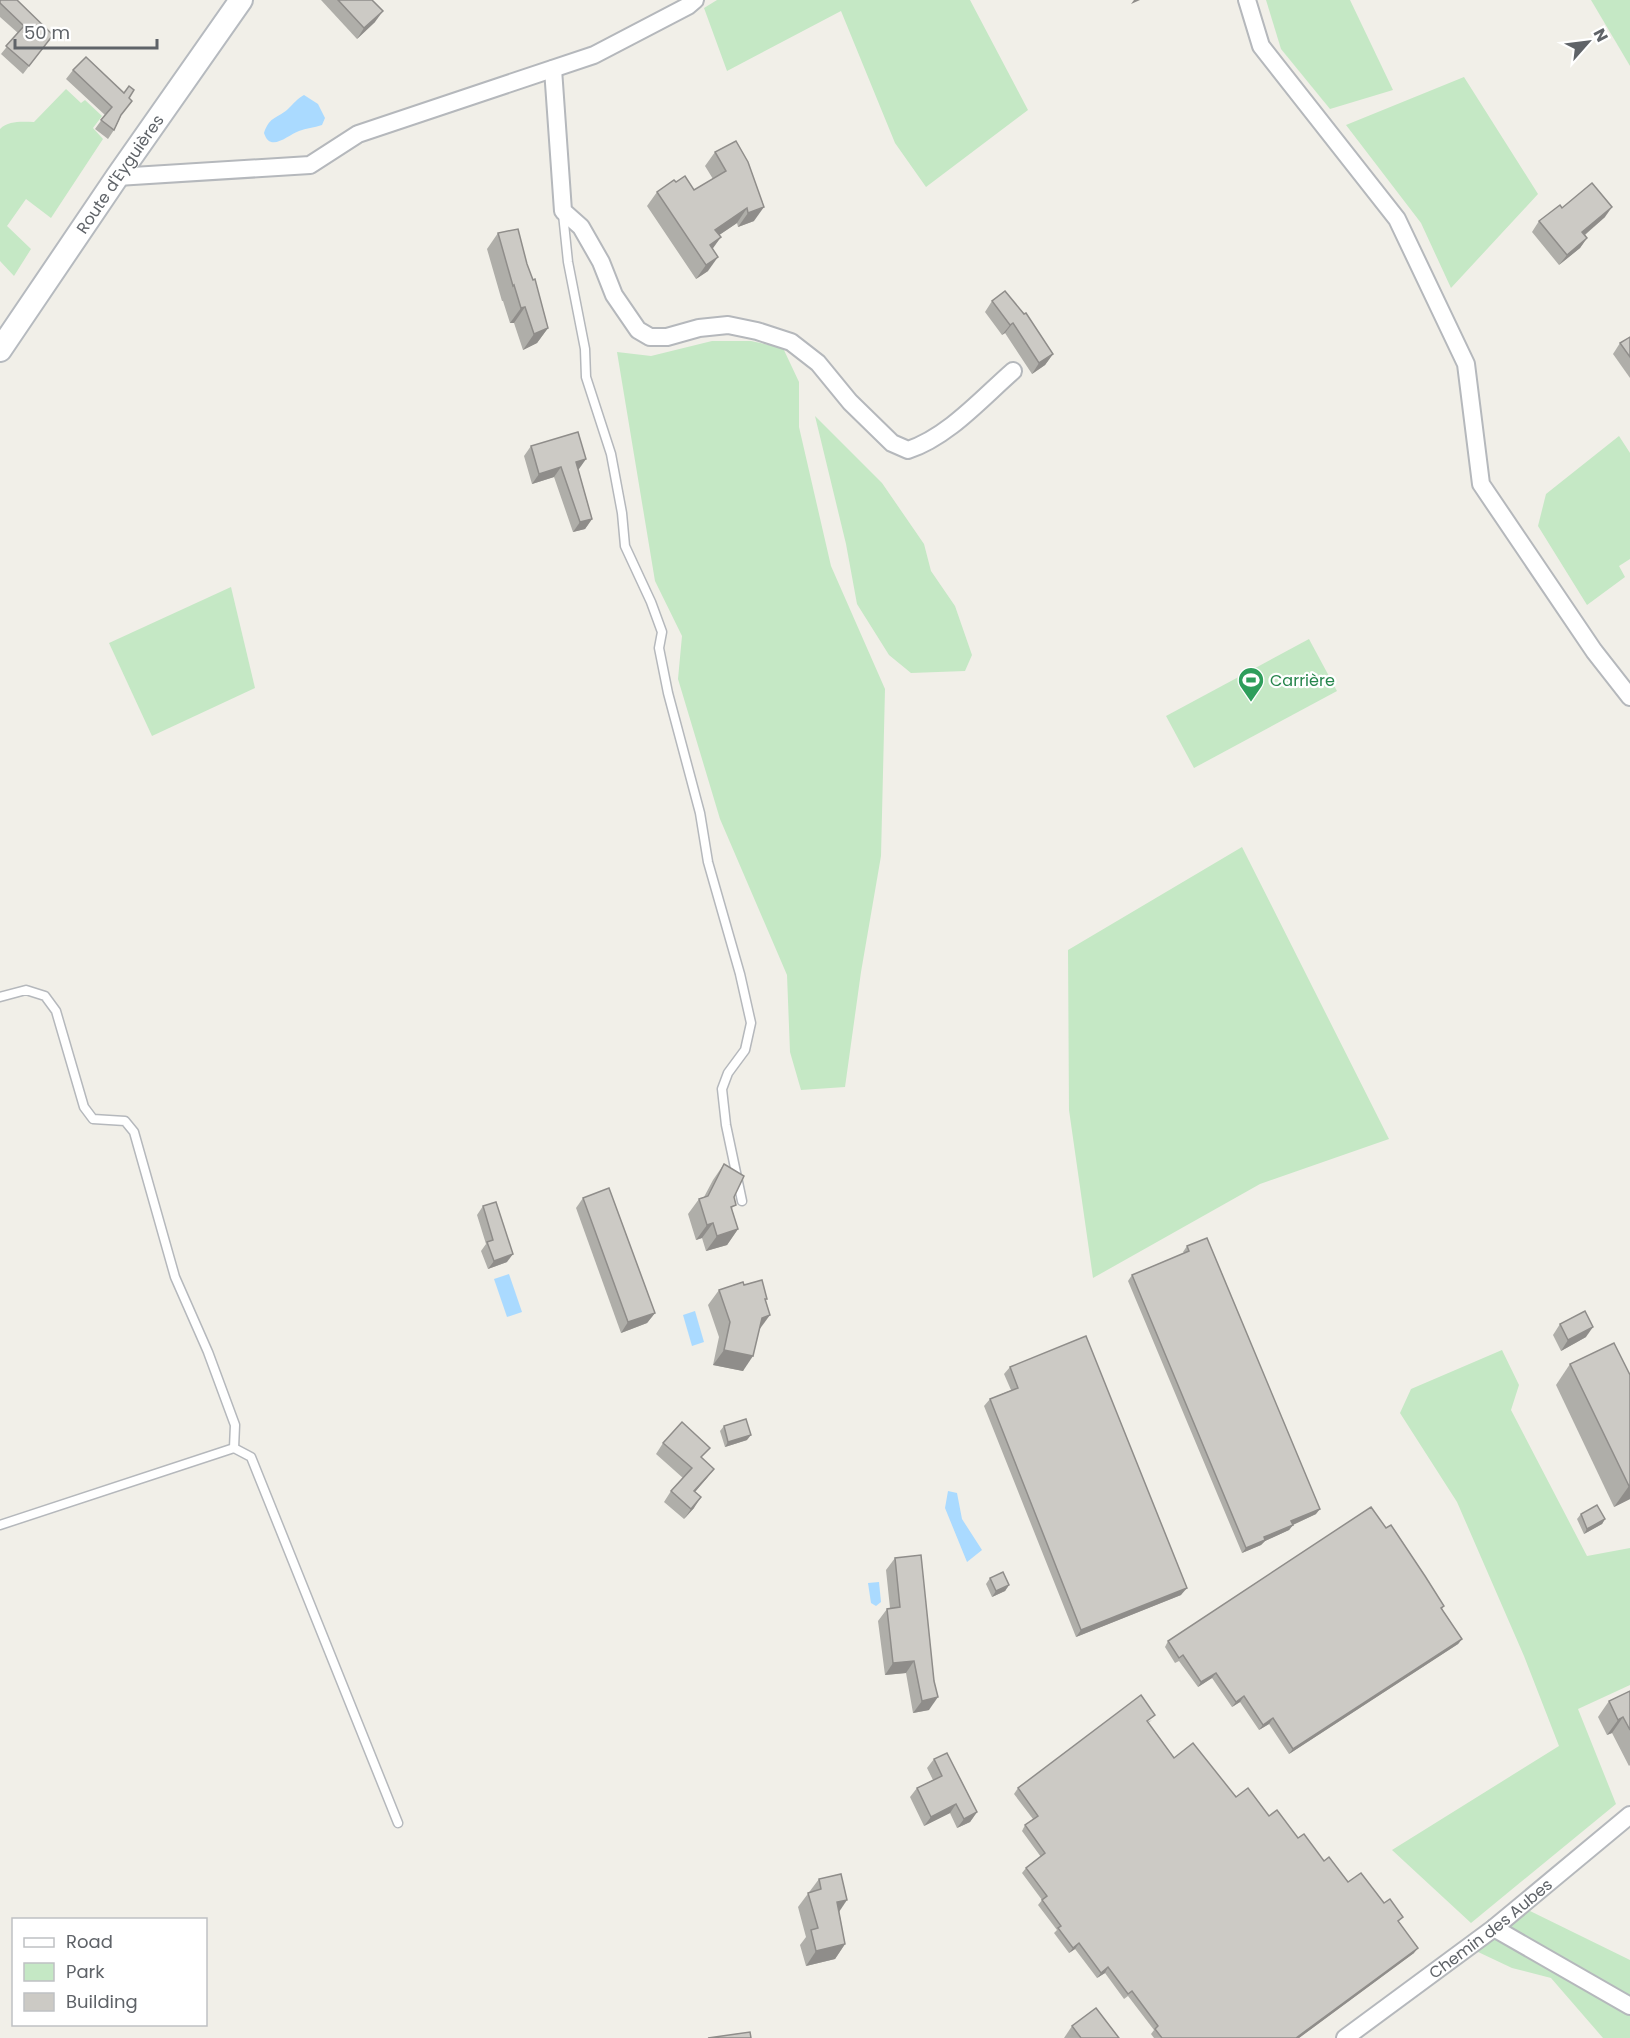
<svg xmlns="http://www.w3.org/2000/svg" width="1630" height="2038" font-family="Poppins,sans-serif">
	<rect width="100%" height="100%" fill="#f1efe8"/>
	<g fill="#c5e8c5">
		<path d="M717,0h253l58,110 -102,77 -31,-44 -54,-132 -114,60 -23,-63z"/>
		<path d="M1266,0h84l43,90 -63,19 -49,-60z"/>
		<path d="M1591,0h39v66z"/>
		<path d="M1464,77l74,117 -87,94 -30,-65 -75,-98z"/>
		<path d="M66,89l15,14 4,-3 17,16 -9,12 10,11 -52,79 -25,-19 -19,27 24,23 -17,27 -14,-15v-132c9,-9 23,-7 34,-7z"/>
		<path d="M712,341h39l32,7 16,34v45l32,139 54,123 -4,167 -20,116 -16,115 -44,3 -11,-38 -3,-77 -67,-156 -42,-140 4,-43 -27,-55 -38,-229 34,4z"/>
		<path d="M815,416l67,67 42,61 7,27 24,35 17,49 -7,16 -54,2 -22,-18 -32,-51 -11,-60z"/>
		<path d="M1619,436l11,17v106l-11,7 6,11 -38,28 -49,-79 8,-32z"/>
		<path d="M231,587l24,101 -103,48 -43,-93z"/>
		<path d="M1309,639l28,52 -143,77 -28,-52z"/>
		<path d="M1242,847l147,292 -129,45 -167,94 -24,-168 -1,-160z"/>
		<path d="M1502,1350l17,35 -8,25 76,146 43,-8v137l-52,24 38,95 -145,119 -79,-73 167,-104 -35,-90 -67,-154 -57,-89 11,-24z"/>
		<path d="M1528,1910l102,50v78h-27l-52,-60 -39,-10 -36,-17z"/>
	</g>
	<g fill="#aadaff">
		<path d="M304,95l14,9 7,14 -3,7c-8,3 -16,3 -23,6 -11,4 -29,22 -35,2 6,-18 14,-14 25,-25 5,-5 8,-9 15,-13z"/>
		<path d="M509,1274l13,38 -15,5 -13,-38z"/>
		<path d="M695,1311l9,31 -12,4 -9,-31z"/>
		<path d="M948,1491l9,2 5,26 20,31 -15,12 -22,-54z"/>
		<path d="M879,1582l2,20 -5,4 -5,-3 -3,-20z"/>
	</g>
	<g fill="none" stroke-linecap="round" stroke-linejoin="round">
		<g stroke="#b5b8bc" stroke-width="11">
			<g id="lane">
				<path d="M563,214l5,48 17,87 1,28 25,77 11,59 3,33 26,56 11,30 -3,16 9,45 32,120 8,49 32,112 11,49 -6,27 -17,23 -6,16 4,36 16,76"/>
				<path d="M0,997l26,-7 19,6 11,15 28,96 9,12 32,2 9,11 41,145 33,75 27,73 -1,23"/>
				<path d="M0,1525l234,-77 17,9 147,366"/>
			</g>
		</g>
		<g stroke="#b5b8bc" stroke-width="20">
			<g id="street">
				<path d="M1247,0l14,46 136,173 69,145 15,120 113,167 36,46"/>
				<path d="M553,69l10,142 18,16 20,35 13,33 24,35 12,7h17l32,-9 29,-3 29,6 34,11 27,21 32,39 42,41 16,7c40,-13 74,-52 105,-79"/>
				<path d="M117,177l193,-12 48,-31 236,-79 94,-49 7,-6"/>
				<path d="M1494,1928l136,78"/>
				<path id="s1" d="M1345,2038l149,-110 136,-113"/>
			</g>
		</g>
		<g stroke="#b6babf" stroke-width="26">
			<g id="secondary">
				<path id="s2" d="M0,350l117,-173 124,-177"/>
			</g>
		</g>
		<use href="#lane" stroke="#fff" stroke-width="8"/>
		<use href="#street" stroke="#fff" stroke-width="16"/>
		<use href="#secondary" stroke="#fff" stroke-width="22"/>
	</g>
	<g fill="#afaea9">
		<path d="M0,0l53,35 -30,39 -22,-20 17,-21 -18,-16z"/>
		<path d="M321,0h51l3,22 -18,17z"/>
		<path d="M86,57l35,59 -7,14 -6,9 -13,-10 10,-14 -39,-36 7,-9z"/>
		<path d="M715,152l39,69 -16,6 -1,-4 -18,12 2,2 -9,11 -4,23 -12,8 -49,-73 10,-14 19,-10 18,8 19,-11 -8,-13z"/>
		<path d="M1562,208l43,9 -20,18 2,3 -7,10 -21,17 -27,-33 7,-11z"/>
		<path d="M498,233l29,31 21,64 -11,15 -14,7 -9,-27h-4l-7,-22h-1l-15,-52z"/>
		<path d="M992,301l61,53 -8,11 -13,9 -27,-41 -3,2 -17,-23z"/>
		<path d="M1630,337v41l-17,-24 7,-11z"/>
		<path d="M531,446l55,13 -8,10 14,50 -7,10 -12,3 -19,-55 -22,7 -8,-28z"/>
		<path d="M724,1164l10,33 -2,13 6,19 -11,16 -21,6 -4,-13 -6,2 -8,-26 11,-15 5,-2 9,-17z"/>
		<path d="M583,1198l72,115 -8,10 -26,10 -45,-125z"/>
		<path d="M483,1206l24,56 -19,7 -7,-18 5,-7 -9,-29z"/>
		<path d="M1187,1246l129,268 -23,11 -4,5 -24,11 -4,4 -19,8 -114,-272 4,-6 52,-22 -1,-1z"/>
		<path d="M744,1285l23,14 -2,2 -6,30 -16,40 -30,-6 6,-28 -11,-32 11,-15z"/>
		<path d="M1560,1324l26,13 -25,14 -8,-16z"/>
		<path d="M1570,1364l60,11v124l-16,8 -58,-122z"/>
		<path d="M1010,1367l171,228 -105,42 -92,-231 6,-7 21,-9 -7,-16z"/>
		<path d="M724,1426l23,14 -22,7 -5,-16z"/>
		<path d="M663,1443l39,15 12,11 -8,10 -11,13 -1,16 -10,11 -20,-17 7,-11 12,-13 -27,-24z"/>
		<path d="M1581,1514l24,5 -3,5 -18,10 -7,-15z"/>
		<path d="M1386,1528l58,78 -2,3 20,30 -4,5 -169,110 -20,-30 -10,6 -19,-28 -8,5 -20,-29 -14,9 -19,-26 -4,2 -10,-16 3,-6z"/>
		<path d="M895,1558l34,152 -16,3 -7,-40 -21,2 -7,-54 9,-12 3,-1 -4,-38z"/>
		<path d="M990,1578l19,7 -4,6 -13,6 -6,-13z"/>
		<path d="M1630,1691v74l-1,1 -17,-33 -5,2 -9,-18 11,-16z"/>
		<path d="M1152,1720l-4,3 26,35 95,58 29,22 50,44 36,21 15,19 15,31 -115,85h-145l-3,-4 3,-4 -26,-34 -4,3 -19,-26 -8,5 -22,-29 -6,4 -15,-20 3,-3 -19,-25 4,-5 -20,-27 4,-5 15,-11 -19,-26 3,-6 8,-6 -19,-25 4,-6z"/>
		<path d="M934,1759l43,53 -7,10 -13,6 -7,-15 -26,13 -14,-29 7,-9 16,-8 -6,-12z"/>
		<path d="M819,1879l20,32 6,33 -10,15 -29,7 -6,-21 6,-8 -8,-30z"/>
		<path d="M1072,2026l47,12h-55z"/>
	</g>
	<g fill="#8f8d8a">
		<path d="M1134,0h6l-9,4z"/>
		<path d="M383,11l-8,11 -18,17 7,-11z"/>
		<path d="M764,207l-10,14 -16,6 10,-14z"/>
		<path d="M1612,207l-7,10 -30,26 7,-11z"/>
		<path d="M747,208l-10,15 -31,21 9,-14z"/>
		<path d="M721,237l-10,14 -11,8 10,-14z"/>
		<path d="M1587,238l-7,10 -21,17 8,-10z"/>
		<path d="M718,257l-10,14 -12,8 10,-14z"/>
		<path d="M525,307l-11,16h-4l11,-15z"/>
		<path d="M1013,323l-8,10 -3,2 8,-10z"/>
		<path d="M548,328l-11,15 -14,7 11,-16z"/>
		<path d="M1053,354l-8,11 -13,9 7,-11z"/>
		<path d="M586,459l-7,10 -10,3 7,-10z"/>
		<path d="M561,467l-7,10 -22,7 7,-10z"/>
		<path d="M592,519l-7,10 -12,3 7,-10z"/>
		<path d="M713,1223l-11,15 -6,2 11,-15z"/>
		<path d="M738,1229l-11,16 -21,6 11,-15z"/>
		<path d="M513,1254l-6,8 -19,7 6,-8z"/>
		<path d="M655,1313l-8,10 -26,10 7,-11z"/>
		<path d="M770,1315l-11,15 3,-12z"/>
		<path d="M1593,1327l-7,10 -25,14 7,-11z"/>
		<path d="M724,1350l29,6 -10,15 -30,-6z"/>
		<path d="M751,1435l-4,5 -22,7 3,-5z"/>
		<path d="M714,1469l-8,10 -19,22 7,-10z"/>
		<path d="M1630,1485v14l-16,8 15,-21z"/>
		<path d="M701,1497l-7,11 -10,11 7,-10z"/>
		<path d="M1320,1509l-4,5 -28,13 3,-6z"/>
		<path d="M1605,1519l-3,5 -18,10 3,-5z"/>
		<path d="M1293,1525l-4,5 -24,11 -4,4 -19,8 4,-5 18,-11z"/>
		<path d="M1009,1585l-4,6 -13,6 4,-6z"/>
		<path d="M1187,1588l-6,7 -105,42 5,-7z"/>
		<path d="M1462,1639l-4,5 -169,110 4,-5z"/>
		<path d="M914,1661l-8,12 -21,2 8,-12z"/>
		<path d="M1216,1673l-4,5 -14,9 3,-5z"/>
		<path d="M1244,1696l-4,6 -8,5 4,-5z"/>
		<path d="M938,1697l-9,13 -16,3 9,-12z"/>
		<path d="M1623,1717l-11,16 -5,2 11,-15z"/>
		<path d="M1273,1718l-4,6 -10,6 4,-5z"/>
		<path d="M956,1804l-6,9 -26,13 7,-9z"/>
		<path d="M977,1812l-7,10 -13,6 7,-9z"/>
		<path d="M847,1900l-10,15v-13z"/>
		<path d="M1079,1943l-4,6 -6,4 4,-5z"/>
		<path d="M845,1944l-10,15 -29,7 10,-15z"/>
		<path d="M1418,1948l-4,5 -115,85h-3z"/>
		<path d="M1108,1967l-3,6 -8,5 4,-5z"/>
	</g>
	<g fill="#cccac5" stroke="#8f8d8a" stroke-width="1.5">
		<path d="M0,0h17l36,35 -24,31 -23,-20 18,-20 -24,-23z"/>
		<path d="M338,0h34l11,11 -19,17z"/>
		<path d="M86,57l38,36 5,-7 5,4 -5,8 3,3 -11,14 -7,15 -13,-10 11,-13 -39,-37z"/>
		<path d="M736,141l12,21 16,45 -16,6 -1,-5 -32,22 6,7 -11,8 8,12 -12,8 -49,-73 17,-12 2,2 9,-6 9,14 32,-19 -11,-19z"/>
		<path d="M1592,183l20,24 -30,25 5,6 -20,17 -28,-34 21,-16 2,3z"/>
		<path d="M518,229l9,35 6,16 2,-1 13,49 -14,6 -9,-27 -4,1 -7,-23 -1,1 -15,-53z"/>
		<path d="M1005,291l19,23 2,-1 27,41 -14,9 -26,-40 -3,2 -18,-24z"/>
		<path d="M1630,337v20l-10,-14z"/>
		<path d="M578,432l8,27 -10,3 16,57 -12,3 -19,-55 -22,7 -8,-28z"/>
		<path d="M724,1164l20,12 -10,21 2,8 -5,2 7,22 -21,7 -4,-13 -6,2 -8,-26 9,-3z"/>
		<path d="M609,1188l46,125 -27,9 -45,-124z"/>
		<path d="M496,1202l17,52 -19,7 -7,-19 6,-2 -10,-34z"/>
		<path d="M1207,1238l113,271 -29,12 2,4 -29,12 1,3 -19,8 -114,-273 57,-24 -2,-5z"/>
		<path d="M762,1280l5,19h-2l5,16 -8,3 -9,38 -29,-6 6,-28 -11,-32 24,-8 1,3z"/>
		<path d="M1585,1311l8,16 -25,13 -8,-16z"/>
		<path d="M1086,1336l101,252 -106,42 -91,-231 28,-11 -8,-21z"/>
		<path d="M1614,1343l16,32v110l-1,1 -59,-122z"/>
		<path d="M746,1419l5,16 -23,7 -4,-16z"/>
		<path d="M682,1422l28,26 -9,9 13,12 -20,22 7,6 -10,12 -20,-18 21,-23 -29,-25z"/>
		<path d="M1597,1505l8,14 -18,10 -6,-15z"/>
		<path d="M1371,1507l15,21 5,-3 34,51 19,30 -3,2 21,31 -169,110 -20,-31 -10,7 -19,-29 -8,6 -20,-29 -15,9 -18,-27 -4,3 -11,-17z"/>
		<path d="M921,1555l13,126 4,16 -16,4 -8,-40 -21,2 -6,-54 13,-2 -5,-49z"/>
		<path d="M1003,1572l6,13 -13,6 -6,-13z"/>
		<path d="M1630,1691v39l-7,-13 -5,3 -9,-19z"/>
		<path d="M1141,1695l14,20 -8,6 27,37 19,-15 43,54 12,-9 21,28 8,-6 21,28 6,-4 20,27 5,-4 19,25 13,-9 23,30 6,-4 13,18 -5,4 20,27 -122,90h-134l-7,-9 3,-3 -26,-35 -4,3 -20,-27 -7,6 -22,-30 -6,5 -15,-20 3,-2 -19,-26 5,-4 -21,-28 19,-15 -20,-28 13,-9 -20,-28z"/>
		<path d="M947,1753l30,59 -13,7 -8,-15 -25,13 -14,-29 25,-12 -8,-17z"/>
		<path d="M841,1874l6,26 -10,2 8,42 -29,7 -5,-21 7,-2 -10,-35 13,-4 -2,-10z"/>
		<path d="M1096,2008l23,30h-38l-9,-12z"/>
		<path d="M750,2032l1,6h-43z"/>
	</g>
	<defs>
		<g id="stadium-pin" transform="scale(1.35)"><path d="M0 17L-7.5 6A9.5 9.5 0 1 1 7.5 6Z" fill="#2e9e5b" stroke="#fff"/><path d="M0-5a6.5 5 0 1 0 0 10a6.5 5 0 1 0 0-10ZM-3.5-1.8h7v3.6h-7Z" fill="#fff"/></g>
	</defs>
	<g fill-rule="evenodd">
		<use href="#stadium-pin" x="1251" y="680"/>
	</g>
	<g text-anchor="middle" stroke-width="4.5" stroke-linejoin="round" paint-order="stroke">
		<g font-size="16" fill="#5f6368" stroke="#fff">
			<text dy="6" stroke="none"><textPath href="#s2" startOffset="213">Route d'Eyguières</textPath></text>
			<text dy="6" stroke="none"><textPath href="#s1" startOffset="182">Chemin des Aubes</textPath></text>
		</g>
		<g font-size="16" fill="#27864d" stroke="#fff" text-anchor="start">
			<text x="1270" y="686">Carrière</text>
		</g>
	</g>
	<rect x="12" y="1918" width="195" height="108" fill="#ffffff" stroke="#bfc1c3" stroke-width="1.5"/>
	<rect x="24" y="1938" width="30" height="9" fill="#ffffff" stroke="#bfc1c3" stroke-width="1.5"/>
	<text x="66" y="1948" font-size="18" fill="#5f6368">Road</text>
	<rect x="24" y="1963" width="30" height="18" fill="#c5e8c5" stroke="#bfc1c3" stroke-width="1.5"/>
	<text x="66" y="1978" font-size="18" fill="#5f6368">Park</text>
	<rect x="24" y="1993" width="30" height="18" fill="#cccac5" stroke="#bfc1c3" stroke-width="1.5"/>
	<text x="66" y="2008" font-size="18" fill="#5f6368">Building</text>
	<g transform="translate(1588 42) rotate(62)" stroke="#ffffff" stroke-width="4.5" paint-order="stroke">
	<path d="M0-4.5L10 22L0 15L-10 22Z" fill="#5f6368"/>
	<text y="-9" font-size="16" font-weight="bold" text-anchor="middle" fill="#5f6368">N</text>
	</g>
	<path d="M15 39v9h142v-9" fill="none" stroke="#5f6368" stroke-width="3"/>
	<text x="24" y="39" font-size="18" fill="#5f6368" stroke="#ffffff" stroke-width="4.5" paint-order="stroke">50 m</text>
</svg>
